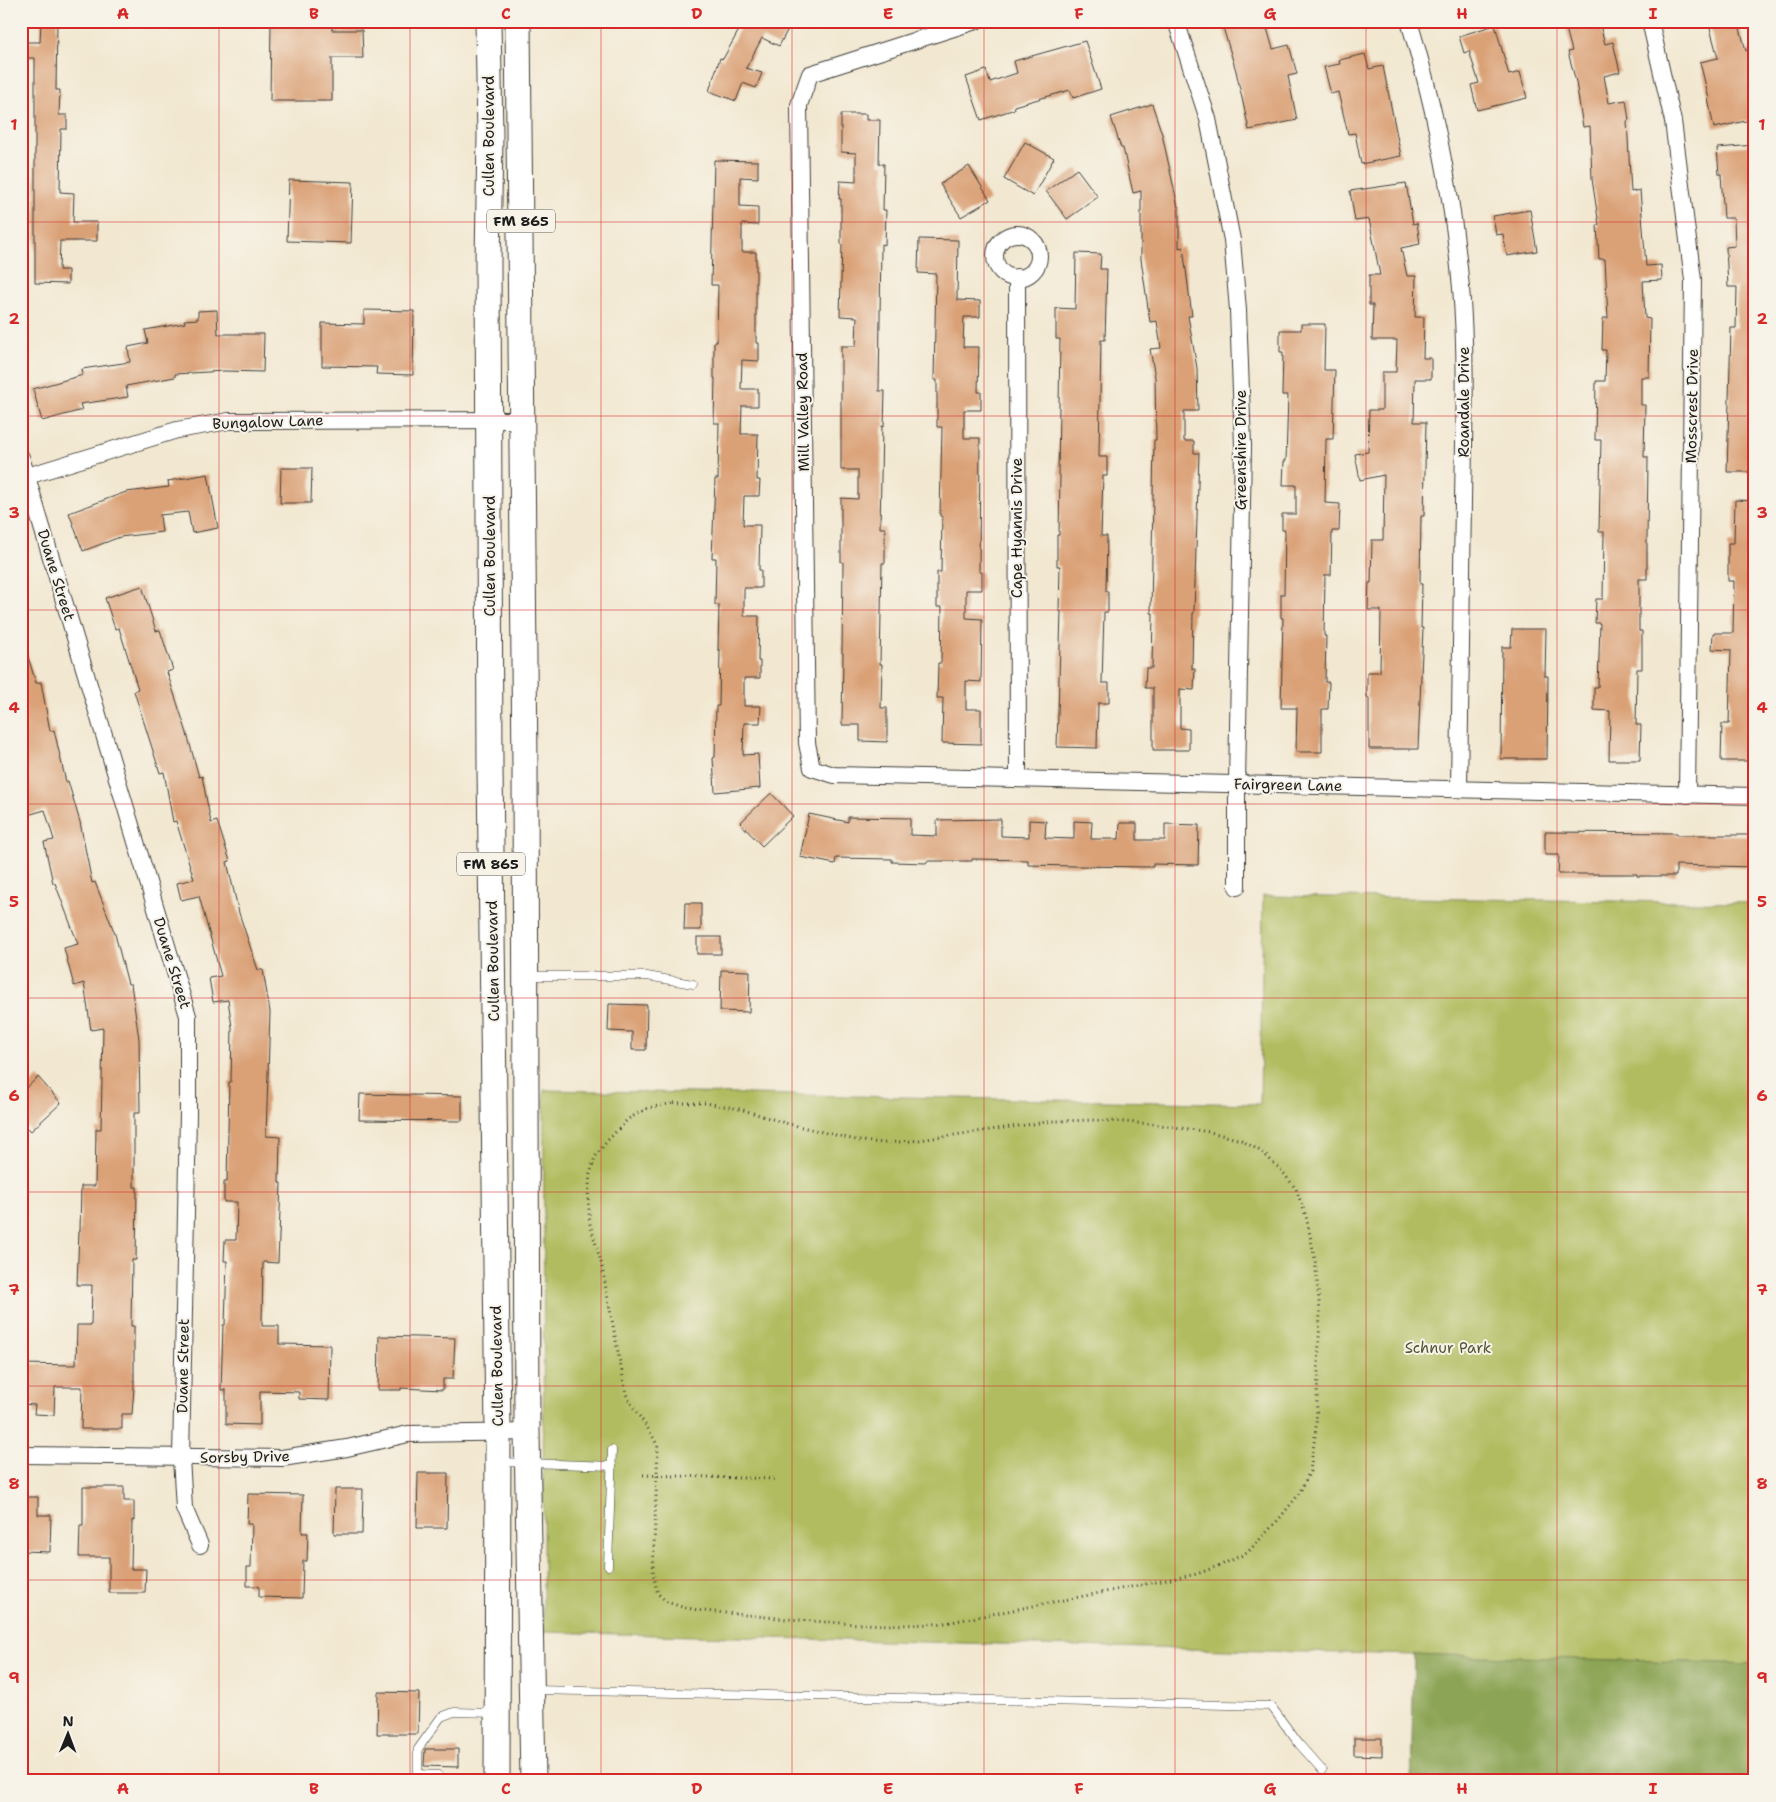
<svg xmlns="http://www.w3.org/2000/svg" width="1776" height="1802" font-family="'Shantell Sans',sans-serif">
	<rect width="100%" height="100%" fill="#f7f3e8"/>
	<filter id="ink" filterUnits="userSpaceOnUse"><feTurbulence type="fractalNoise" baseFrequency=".02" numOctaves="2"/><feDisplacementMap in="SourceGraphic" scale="10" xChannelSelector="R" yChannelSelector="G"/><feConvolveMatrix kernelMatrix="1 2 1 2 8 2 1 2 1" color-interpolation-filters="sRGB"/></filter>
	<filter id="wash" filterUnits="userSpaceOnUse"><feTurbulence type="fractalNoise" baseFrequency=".0096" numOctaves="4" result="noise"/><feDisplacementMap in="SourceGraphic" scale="20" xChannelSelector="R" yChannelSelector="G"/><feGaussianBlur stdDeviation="1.12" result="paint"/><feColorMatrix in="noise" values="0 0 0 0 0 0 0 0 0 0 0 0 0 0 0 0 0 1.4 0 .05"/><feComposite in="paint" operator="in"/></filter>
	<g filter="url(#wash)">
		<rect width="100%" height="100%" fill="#f2e8d1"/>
		<path fill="#b0bc5e" stroke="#666c3d" d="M1263,896l492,7v761l-1212,-32 1,-542 716,14z"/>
		<path fill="#8ca455" stroke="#546038" d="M1414,1654l341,10v117h-344z"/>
		<g id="blocks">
			<g fill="#daa076">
				<path d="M41,21h16l-1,69h4l-1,25h8v14h-6l-1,63 14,1 -1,29h24v19h-37l-1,29h9v14l-33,-1v-225h-14v-16h19z"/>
				<path d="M271,21h61v9h30l1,28h-31v43h-62z"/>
				<path d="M744,21h29l15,8 -9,17 -17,-8 -16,30 16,5 -6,15 -13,-5 -7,18 -27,-10 11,-33 3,1z"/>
				<path d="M1232,21h33l8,28 16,-4 8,29 -9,2 9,44 -48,10 -13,-59 -14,-47z"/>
				<path d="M1564,21h35l6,23 8,-2 7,30 -16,4 5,27 17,-3 3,20 -2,1 4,71 9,-2 6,76 15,-1 1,15 -19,1 2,37 5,1 -1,58h-8v28h4l-1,52h4l-1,83v39h-8v52h3v38h-5l-1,56h5l-1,35h-31l1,-49 -16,-1v-23h4l2,-64h-5l1,-24h7l1,-67h-5l2,-92h-6l1,-59h9l1,-31h-4l1,-32h5l-3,-59h-6l-2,-34h2l-7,-46 -2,-53 -7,1 -7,-45 -8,-30 4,-1z"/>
				<path d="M1708,21h30l8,30 7,-2 2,8v16l-6,2 6,26v18l-41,9 -6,-29h1l-9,-37 18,-4z"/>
				<path d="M1495,25l14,50 11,-3 7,26 -50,12 -6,-25 8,-2 -10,-32 -5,2 -5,-17z"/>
				<path d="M1085,41l16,48 -28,9 -3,-8 -56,16 1,3 -34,11 -15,-43 20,-7 4,12 27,-9 -3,-12z"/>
				<path d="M1365,54l4,15 14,-3 18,90 -40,8 -6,-31 -7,1 -10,-42 -7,2 -7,-27 16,-3 -1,-4z"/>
				<path d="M1152,104l10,30 16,73h1v41l4,-1 9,69h-4l9,52 1,43h-14v30h10v12h5l-5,160h-1l-1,56h3l-1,21 -14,-1v39l9,1v21h-36v-62h-8l1,-20h6l1,-55h-2l3,-173h2l-1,-63 -5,-28 11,-1 -4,-27 -7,1 -9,-63v-68l-8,2 -10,-45h-2l-10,-31z"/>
				<path d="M841,114h25v6h14l-1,44h5l-1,46h3l-1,35 -4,-1 -2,147h6l-1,36 -2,-1 -2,102h5v35h-3l-2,101h2l-1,44h6v34l-27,-1v-16h-18l1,-72h-1l1,-91h-2v-64l17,1v-29h-17v-124h15l1,-29 -17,-1 2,-72h-1v-45h-2l1,-18 16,1v-29l-15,-1z"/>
				<path d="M1025,142l29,16 -21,38 -29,-17z"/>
				<path d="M1755,145v327h-28l4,-144h5l1,-41h-9l-2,-40 9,-1 -1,-28h-10l-3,-44h-2l-2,-26z"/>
				<path d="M714,160l44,1v17l-18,-1v29l18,1v18l-16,-1v28h14v91h3v18l-17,-1 -1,29h17v17h-16l-1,28h17l-1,46h3l-1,16h-15l-1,29h17l-1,45h2v18h-17v28h15l-1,45h2v17h-16v28h17l-1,17h-16l-1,32 15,-1 2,34 -45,4 -2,-34 2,-1 1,-51h3l1,-56h-2l1,-45h-4l1,-47h-4l3,-79h3l1,-56h-5l1,-45h-1v-36h3l1,-57h-7z"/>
				<path d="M969,166l21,34 -29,17 -21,-33z"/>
				<path d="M1077,169l21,28 -31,22 -21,-28z"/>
				<path d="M289,180l64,2 -2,61 -64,-2z"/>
				<path d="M1406,183l7,41 4,-1 3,21 -19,4 6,28h9l-1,41h9l-1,41h8v21h-16l-1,43h12l-2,94h-3l-1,68h2l-1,44h2l-5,121h-49v-51l-2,-1v-25h13l1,-62h-13l1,-27h2l1,-43h11l1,-65 -24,5 -5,-26 13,-2 1,-42h13v-38h14l1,-32h-25l1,-35h-4v-30h11l-11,-56 -14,2 -5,-30z"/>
				<path d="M1530,210l7,41 -30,5 -4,-22 -7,1 -3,-19z"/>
				<path d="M919,239l39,1 -1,60 23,1v16h-16l-1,30h16l-1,45h3v18h-17v28h16l-1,134h3v18h-16v28l16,1 -1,63 -15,-1v28h15v35l-39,-1 1,-45h-6l1,-35h3l1,-56h-5v-35h4l1,-56h-2l2,-89h-5v-47h-3l2,-106 -18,-1z"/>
				<path d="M1076,253l25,1 -1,15h7l-2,71h-4l-2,117h8v19h-4l-2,60h6l-1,55h2v21h-4l-2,71h7v20h-11l-1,45 -40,-1 4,-136h-2l1,-45h-3v-31h2l1,-60h-2l2,-136h-4v-31l19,1z"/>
				<path d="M217,310l1,24h46l-1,38 -39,-1 -49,3v3l-49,9 2,11 -48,7 2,6 -40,11 -9,-32 50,-14 -1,-6 48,-7 -2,-15 20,-4 -3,-13 40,-7 -1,-3 14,-1v-8z"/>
				<path d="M364,310l50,1 -1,64 -37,-1 1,-7 -55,-1v-43l42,1z"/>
				<path d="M1301,324h24l-1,46h11l-2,69h-7l-1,64 15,1 -1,27h-7l-1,44h-6l-1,61h2l-1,46h4l-1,27h-6v43h-26l1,-44h-16l2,-90h-2v-24h3l1,-64h-3v-16h14v-29h-13l1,-24h2l2,-66h-6l1,-43h-3v-22h21z"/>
				<path d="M281,468h31l-1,35h-31z"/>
				<path d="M208,474l10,54 -26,5 -4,-21 -28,3 2,17 -42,5 -37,14 -14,-38 57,-21 43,-5 -1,-6z"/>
				<path d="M1735,500l20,1v171l-3,66h3v23h-34l1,-37h7l2,-74 -19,-1 1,-16h20l1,-52h-6v-38h6z"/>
				<path d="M142,586l14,45 4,-1 13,40 -6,2 19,58 13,47 3,-1 9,47 6,-2 13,40 -3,1 12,51 19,57h5l7,42 -4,124 14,1 -1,46h2l-3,80 -15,-1 -1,64h17v18l51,1 -1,55 -30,-1v-7l-39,-1v34l-34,-1v-34h-5l2,-65h2l2,-64h-3l1,-21h11l1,-38h-13v-20h3l2,-100h2l1,-55 -4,-27 -15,2 -4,-24 12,-2 -22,-80 -18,4 -4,-17 17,-4 -18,-58 -3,1 -9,-50 -4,1 -26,-82 4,-2 -19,-61 -4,1 -10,-31z"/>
				<path d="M1512,629h34l-1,47h3l-1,83h-46l1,-112h9z"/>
				<path d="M25,647l11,36 5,-1 9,49 4,-1 12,52 2,-1 12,41 12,61 3,-1 20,52 13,50h3l8,55 1,74h-6v74h3l-1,73h-4l-1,66h3v62l-2,26h-10v15h-41l1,-42h-27l-1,28 -20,-1 1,-9 -14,-1v-40l55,1 1,-40h14l1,-40h-15l2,-54h1l1,-45h14l1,-57h5l2,-101 -12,2 -7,-47 -10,3 -10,-38 14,-4 -23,-61h-2l-9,-41 10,-2 -9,-30 -24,7v-169z"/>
				<path d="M771,793l22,23 -31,30 -22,-23z"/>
				<path d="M809,814l39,8v-5l62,1v17l27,1v-16l64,-1v17l28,1v-17l17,1 -1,17 29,1v-18l18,1 -1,17h28l1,-16h17v17h28v-16l34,1 -1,40 -45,-1v3l-79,-1 -46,-1v-5l-56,-1v2h-45v2l-35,-1v-3l-56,-1 -1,6 -35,-7z"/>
				<path d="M1545,832l132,1v2h78v32l-79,-2v11h-39v-2h-79l1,-19h-14z"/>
				<path d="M685,903h16v27h-17z"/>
				<rect x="697" y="937" width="24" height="17"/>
				<path d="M721,970l29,1 -1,41 -29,-1z"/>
				<path d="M609,1004l38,1 -1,45h-14v-18l-24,-1z"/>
				<path d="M38,1077l23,26 -30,28 -10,-10v-28z"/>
				<path d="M360,1094l102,2v25l-103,-1z"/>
				<path d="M379,1336l76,2 -2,41h-10v11l-42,-2v2h-23z"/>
				<path d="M418,1473h30l-1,55h-30z"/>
				<path d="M83,1487h41v14h10v20l-2,-1 -1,49h15l-1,24h-36v-36h-30l1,-31h3z"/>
				<path d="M335,1489h28l-1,45h-28z"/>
				<path d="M248,1494l55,1 -1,38h6l-1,28h-4l-1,37 -43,-1v-11h-12v-19h4l1,-43h-5z"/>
				<path d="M21,1497h17v18h13l-1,37 -29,-1z"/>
				<path d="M378,1692l41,1 -1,41h-41z"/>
				<path d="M1354,1738h28v18l-28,-1z"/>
				<path d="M425,1749h33v18l-34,-1z"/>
			</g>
		</g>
	</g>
	<g filter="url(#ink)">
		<use href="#blocks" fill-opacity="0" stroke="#3c3b37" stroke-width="1"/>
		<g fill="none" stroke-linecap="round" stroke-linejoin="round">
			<g stroke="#3c3b37" stroke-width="9">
				<g id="lane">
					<path d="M528,976h119l46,8"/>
					<path d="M501,1462l111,4"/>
					<path d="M608,1566l4,-116"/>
					<path d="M534,1690l737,16 28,38 23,26"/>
					<path d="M437,1781l1,-6 -20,-1v-25l23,-32 13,-5 41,1"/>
				</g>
			</g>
			<g stroke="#3c3b37" stroke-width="18">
				<g id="street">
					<path d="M976,21l-166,53 -11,31 8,638 5,25 22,7 921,21"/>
					<path d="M1176,21l32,98 24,121 6,70 5,136 -6,338v103"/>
					<path d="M1409,21c26,86 44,177 52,267 6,71 3,142 2,213 -1,96 -2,192 -4,288"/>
					<path d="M1650,21l23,100 20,159 -6,515"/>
					<circle cx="1017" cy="256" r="22"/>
					<path d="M1017,277l1,502"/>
					<path d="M21,457l167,559v98l-7,344 3,50 16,37"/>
					<path d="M21,478l156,-48 52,-9 294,-1"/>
					<path d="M21,1455l261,3 65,-10 61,-14 119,-2"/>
				</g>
			</g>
			<g stroke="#3c3b37" stroke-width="27">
				<g id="primary">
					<path d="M488,21l2,115 -2,127 2,504 8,666 -1,348"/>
					<path d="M518,21l7,746 2,665 6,349"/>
				</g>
			</g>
			<g stroke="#3c3b37" stroke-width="3" stroke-dasharray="1 4" stroke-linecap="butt">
				<path d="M674,1103h32l34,6 45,14 75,18 24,2 28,-2 142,-20 42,-1 57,4 57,8 31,8 21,12 20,19 14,18 10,27 9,43 5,53 -4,117 -6,42 -11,23 -20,25 -32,34 -24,11 -26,10 -251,49c-81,6 -163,-5 -243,-12l-21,-4 -15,-5 -9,-8 -2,-7 -3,-15 5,-125c-8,-19 -23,-34 -32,-53l-25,-132 -11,-38 -2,-27 2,-23 5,-17 12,-16 21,-22 20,-11z"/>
				<path d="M643,1475l132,4"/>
			</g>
			<use href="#lane" stroke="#fff" stroke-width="8"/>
			<use href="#street" stroke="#fff" stroke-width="16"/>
			<use href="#primary" stroke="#fff" stroke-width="25"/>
		</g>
	</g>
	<path fill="none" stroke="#d62828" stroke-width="1" stroke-opacity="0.55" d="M219,21v1760M410,21v1760M601,21v1760M792,21v1760M984,21v1760M1175,21v1760M1366,21v1760M1557,21v1760M21,222h1734M21,416h1734M21,610h1734M21,804h1734M21,998h1734M21,1192h1734M21,1386h1734M21,1580h1734"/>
	<g text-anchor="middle" stroke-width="4" stroke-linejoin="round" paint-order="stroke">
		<g fill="#f7f3e8" stroke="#5e5c59" stroke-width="1">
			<rect x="487" y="209.5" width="68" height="23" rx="4"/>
			<rect x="457" y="852.5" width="68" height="23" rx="4"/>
		</g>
		<g font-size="14" font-weight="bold" fill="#1c1c1c">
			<text x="521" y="226">FM 865</text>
			<text x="491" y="869">FM 865</text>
		</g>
		<g font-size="15" fill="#1c1c1c" stroke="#f7f3e8">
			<text transform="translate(489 136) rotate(-90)" y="5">Cullen Boulevard</text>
			<text transform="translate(1464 402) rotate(-90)" y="5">Roandale Drive</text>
			<text transform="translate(1692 406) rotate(-89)" y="5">Mosscrest Drive</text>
			<text transform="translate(803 412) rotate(-91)" y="5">Mill Valley Road</text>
			<text transform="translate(268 422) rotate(-2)" y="5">Bungalow Lane</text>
			<text transform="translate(1241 450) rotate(-90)" y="5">Greenshire Drive</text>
			<text transform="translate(1017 528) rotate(-90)" y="5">Cape Hyannis Drive</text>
			<text transform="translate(490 556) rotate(-90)" y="5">Cullen Boulevard</text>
			<text transform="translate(56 575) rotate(73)" y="5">Duane Street</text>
			<text transform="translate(1288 785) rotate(1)" y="5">Fairgreen Lane</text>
			<text transform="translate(493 961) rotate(-91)" y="5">Cullen Boulevard</text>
			<text transform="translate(172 963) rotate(73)" y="5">Duane Street</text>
			<text transform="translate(183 1366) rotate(-89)" y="5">Duane Street</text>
			<text transform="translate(497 1366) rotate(-91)" y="5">Cullen Boulevard</text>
			<text transform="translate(245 1457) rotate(-1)" y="5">Sorsby Drive</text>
		</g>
		<g font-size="15" fill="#505433" stroke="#f7f3e8">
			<text x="1448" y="1353">Schnur Park</text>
		</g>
	</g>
	<rect width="1776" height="1802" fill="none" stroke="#f7f3e8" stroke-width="55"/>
	<g transform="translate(68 1734) rotate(1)" stroke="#f7f3e8" stroke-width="4" paint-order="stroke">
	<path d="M0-4L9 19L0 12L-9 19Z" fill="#1c1c1c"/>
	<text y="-8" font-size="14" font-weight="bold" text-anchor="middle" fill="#1c1c1c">N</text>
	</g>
	<rect x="28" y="28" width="1720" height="1746" fill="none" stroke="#d62828" stroke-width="2"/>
	<g font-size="16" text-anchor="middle" font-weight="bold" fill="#d62828">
		<text x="123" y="19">A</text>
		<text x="314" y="19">B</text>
		<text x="506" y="19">C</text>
		<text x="697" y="19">D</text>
		<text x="888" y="19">E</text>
		<text x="1079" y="19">F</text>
		<text x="1270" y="19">G</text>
		<text x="1462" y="19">H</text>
		<text x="1653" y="19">I</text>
		<text x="14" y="130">1</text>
		<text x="1762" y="130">1</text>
		<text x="14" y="324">2</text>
		<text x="1762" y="324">2</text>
		<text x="14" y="518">3</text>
		<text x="1762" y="518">3</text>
		<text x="14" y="713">4</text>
		<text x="1762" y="713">4</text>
		<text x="14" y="907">5</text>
		<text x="1762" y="907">5</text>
		<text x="14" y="1101">6</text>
		<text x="1762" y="1101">6</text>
		<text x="14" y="1295">7</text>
		<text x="1762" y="1295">7</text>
		<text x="14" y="1489">8</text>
		<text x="1762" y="1489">8</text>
		<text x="14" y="1683">9</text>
		<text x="1762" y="1683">9</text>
		<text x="123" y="1794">A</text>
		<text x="314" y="1794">B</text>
		<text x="506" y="1794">C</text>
		<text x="697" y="1794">D</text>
		<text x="888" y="1794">E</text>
		<text x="1079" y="1794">F</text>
		<text x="1270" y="1794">G</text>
		<text x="1462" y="1794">H</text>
		<text x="1653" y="1794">I</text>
	</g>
</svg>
